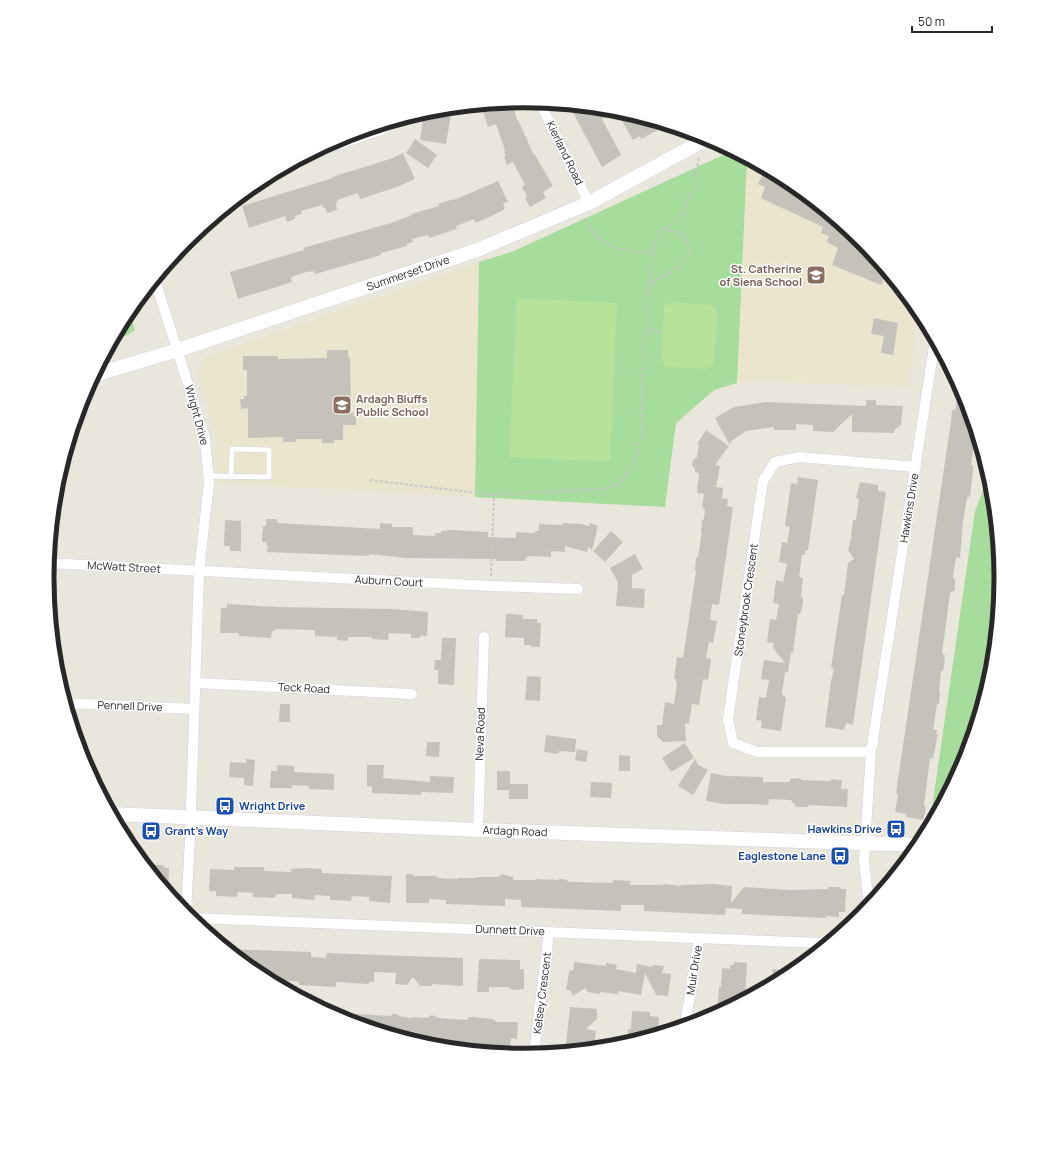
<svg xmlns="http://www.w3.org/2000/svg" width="1048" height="1156" font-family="Manrope,sans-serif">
	<rect width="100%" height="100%" fill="#e9e6db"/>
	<g fill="#eae5cc">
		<path d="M747,159l42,23 72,59 56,68 -8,78 -153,-6 -19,2z"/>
		<path d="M479,262l-4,235 -258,-14 -1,-46 -18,-64 7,-16z"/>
	</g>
	<g fill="#a6dc9c">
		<path d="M732,151l15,8 -10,224 -23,7 -38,33 -11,84 -190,-10 4,-235 35,-11z"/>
		<path d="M129,311l6,19 -7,5 -15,5z"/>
		<path d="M989,476l3,9 9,93 -9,93 -27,90 -30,55 -4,-1 44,-304z"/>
	</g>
	<g fill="#b6e299">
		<path d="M517,298l100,5 -7,159 -101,-5z"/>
		<path d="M670,302l42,3 6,5 -4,55 -8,4 -40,-2 -5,-7 3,-54z"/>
	</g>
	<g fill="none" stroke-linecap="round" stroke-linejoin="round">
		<path stroke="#77b3e3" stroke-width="3" d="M984,697l2,-33 8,-10"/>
	</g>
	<g fill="#c5c2bb">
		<path d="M512,102l5,18h1l16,35h1l18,31 -10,6 3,6 -16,9 -5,-9 2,-1 -5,-10 3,-2 -12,-23 -6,3 -3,-8 2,-1 -2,-5 1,-1 -9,-26 -8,3 -7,-22z"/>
		<path d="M569,105l37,4 4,6 -8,4 19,36 -19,12z"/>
		<path d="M452,108l-6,36 -26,-4 4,-28 7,-2z"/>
		<path d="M630,114l11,3 3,6 5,-3 18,5 -26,14 -1,-3 -7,4 -12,-21z"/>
		<path d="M415,139l22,16 -9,13 -22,-15z"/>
		<path d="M403,153l12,26 -18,8 -37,12 -2,-6 -21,7 1,3h-2l1,7 -10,3 -2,-6 -2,1 -1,-3 -21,6 1,3 -7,2v3l-8,3 -2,-6 -36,12 -7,-22 91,-28 -1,-1 61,-19z"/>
		<path d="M766,169l23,13 72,59 26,31 -6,13 -49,-20 6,-17 -11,-6 2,-6 -8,-3 2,-6 -62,-29 4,-11 -7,-3z"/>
		<path d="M498,181l10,21 -5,2 2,5 -18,9 -12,5 -1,-4 -18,7 1,3 -28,9 -1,-3 -16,4 1,3 -7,2 1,2 -26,7v2l-10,3 -56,16 -1,-3 -4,1v-1l-19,6 1,5 -54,17 -8,-27 74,-22 -1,-2 88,-25 21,-8 -1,-1 28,-8 -1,-2 16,-5v1z"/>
		<path d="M874,318l24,5 -5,32 -12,-2 3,-17 -13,-2z"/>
		<path d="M327,350h21v7h2l1,56 3,-1 -1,4h3v9h-13v15h-9v3h-12v-4h-26v3h-13v-5l-35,1v-30l-7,1 -1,-10h4v-3h3v-26h-4v-14h35v3l49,-1z"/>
		<path d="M960,386l5,10 13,43 -1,5h-3l-3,21h2v6l-3,25 -3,2 -4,24 -3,36 -4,-1 -3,21 2,1v11l-5,3 -8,61 3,1 -1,6h1l-2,10h-2l-2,21h1l-1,12h-2l-4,26h4l-1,4h2l-5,25 -3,-1 -6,47 2,3 -3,12 -17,-3v-3l-11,-2 3,-18 -2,-1 55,-372 1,-11h3z"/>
		<path d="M866,400h10v5l27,1 -2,19 -7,5v3l-42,-1v-18l-19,18 -20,-1v-6l-17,-1v6h-22v-3l-28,4 -13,9 -4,4 -14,-26 19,-11 32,-5 100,4z"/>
		<path d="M706,430l23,16 -14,19 5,1 -4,21 7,1 -1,10 6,1 -1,7 6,1 -3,22 -11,76 -7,-1 -2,16 7,1 -4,22 -4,-1 -3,16 5,1 -3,21 -5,-1 -4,26 -7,-1 -3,20 -4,-1 1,18 -23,1 -6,-6v-11h5l3,-23 9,2 3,-21h-1v-4h-2l3,-22 6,1 13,-87 -1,-1 1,-12 2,-1 4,-25h-1l1,-12 2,-1 1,-9 -3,-3 2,-13 -7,-1 2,-20 -4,-1v-3l-3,-4 1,-5 4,-3 2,-12 -2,-1z"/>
		<path d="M798,477l20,3 -10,70h-3v5h-3l-3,22 4,1 -2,19 2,1v6l-3,10h-2l-5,39 -2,-1 -3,20h-3l-3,22 4,4 -5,33 -20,-3 1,-7 -6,-1 3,-23 7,1 3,-18 -8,-1 3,-19 21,3 -12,-15 1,-5 -7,-1 3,-23 6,1 3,-16 -6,-1 3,-23 7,2 4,-18 -8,-2 3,-20 5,1 3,-16 -5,-1 6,-43 6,1z"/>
		<path d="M860,482l18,3v6l8,1 -33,233 -7,-2 -2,7 -19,-3 6,-46 3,-12 -3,-1 11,-73h2l4,-32 6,-4 -6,-9 4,-14h-1l2,-16h3l3,-21 -3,-1z"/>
		<path d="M266,519h11v4l103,6v-6l12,1v3h21v8l22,1v-3h6v-2l12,-1 35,2v5l28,1v-6l19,1v-2h4v-7l23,1v-2l19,1 8,2 1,-3 8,3 -6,24 -4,-3 -1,5 -22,-6v6l-14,-1v6l-19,-1 -6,1 -1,4h-29v-2l-90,-1 -37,-4v2l-102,-4 1,-7h-2v-3h-4l1,-16h3z"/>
		<path d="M225,520l16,1v30h-11v-5h-6z"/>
		<path d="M611,531l12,11 -18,20 -12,-11z"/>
		<path d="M635,554l8,15 -11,6v13l13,1 -1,19 -28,-2 2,-24 -8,-14z"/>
		<path d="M227,604l49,3 116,2 36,3 -1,24h-7v2h-9v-4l-22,-1 -1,7 -16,-1v-2h-24v4l-11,-1v-3l-22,-1v-6l-40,-1v2h-3l-1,7 -32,-2v-3h-19l1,-25h6z"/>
		<path d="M506,614l17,1v4h14v4h4l-1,24h-9v-2h-7v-7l-19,-1z"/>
		<path d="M442,638h14l-2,47 -16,-1v-14h-4l1,-10h6z"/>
		<path d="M527,676l14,1 -1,24 -15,-1z"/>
		<path d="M280,704h10v18h-11z"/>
		<path d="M546,735l30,4 -1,13 -16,-1 -1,3 -14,-2z"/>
		<path d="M427,742h13l-1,15 -13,-1z"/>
		<path d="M685,743l9,15 -23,14 -9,-14z"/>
		<path d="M577,749l11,2 -2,11 -11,-2z"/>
		<path d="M619,755l11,1v15h-11z"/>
		<path d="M246,759l9,1 -2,26 -9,-1v-7l-15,-1 1,-15 16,1z"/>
		<path d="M695,759l3,6 10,5 -15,25 -15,-9z"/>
		<path d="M277,765l17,1v6l40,2v16l-25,-1v-3l-17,-1v3h-22l1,-17h6z"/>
		<path d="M367,765h17l-1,13 47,4v-6l24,1 -1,16 -32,-1v3l-49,-2v-6l-5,-1z"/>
		<path d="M497,771h13v13h18v15h-19v-9h-12z"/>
		<path d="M711,773l16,3 36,1v5h27v-3l11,-1v2l30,1v-2l11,1 -1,9h7l-1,18 -39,-2v2h-12l-5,-7 -22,-1 -1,6 -17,-1h-27l-18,-3z"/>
		<path d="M591,782l21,1 -1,15 -21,-1z"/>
		<path d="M146,865h17l2,3h4l-1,25z"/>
		<path d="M234,867h30v4l27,1v-3l14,-1 17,1v4l70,3 -2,27 -21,-2v-4l-17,-1 -1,5 -21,-1v-4l-15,-1 -1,5 -22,-2v-4h-16l-1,4 -22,-1v-4l-15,-1 -1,5 -21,-1v-5h-7l1,-22 24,1z"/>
		<path d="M406,874h6l2,2h23v2l21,1v-1h19v-1h19l4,-1 2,-2 11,3v3h22v-1l23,1 1,-1h5l6,3 43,1v-3l18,1 -1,4h33v-1l18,2v-1l33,-1 18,2 -1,17 13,-16 46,3 38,-1v-2h12l1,2h5l-1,23h-6v5l-13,-1v2l-84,-4v-5l-16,-1 -1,7 -81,-4v-6h-23v6l-100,-4v-7l-16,-1v7l-59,-2v-4l-17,-1v4h-23z"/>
		<path d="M228,949l83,3v5l15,1 1,-5 136,5v28l-31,-2v2h-12l-7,-9 -6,8 -12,-1 1,-11 -22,-1v10h-4l-2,2 -32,-2v5l-37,-2v-3l-34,-4 -6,-4z"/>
		<path d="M479,959l41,1v9h4v20l-12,1 -3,-3h-20v5h-12z"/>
		<path d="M574,962l32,4v-3l11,2 -1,4 20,4 1,-9 15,3 1,-2 11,1 -2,7 9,1 -3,22 -12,-1 -11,-22 -4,22 -23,-4v3l-18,-2 -1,2 -11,-2 -3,-4 -12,8 -3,-6h-4l3,-17 1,-3 3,1z"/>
		<path d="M734,962l13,1 -2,35 -28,15 2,-26h2l1,-19 8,1v-4h4z"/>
		<path d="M773,969l9,1h12l-22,14z"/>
		<path d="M570,1007l27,2v10l-11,10 10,2 -2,17 -24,2 1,-5 -5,-1z"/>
		<path d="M632,1011l18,1v4l9,1 -1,16 -31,10 1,-14h3z"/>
		<path d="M355,1014l36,2 1,-2h6l1,2 11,2 2,-1 16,1 3,-3 4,1 3,2 29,2 2,-3h4l20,2 3,3h22l-1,17 -6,-1 -1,10 -82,-3 -19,-6 -4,-3 -8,-1 -48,-14z"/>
	</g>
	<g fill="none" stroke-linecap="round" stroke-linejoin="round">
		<g stroke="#d1d1e0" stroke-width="6">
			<path id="lane" d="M208,476l61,1v-27l-37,-1 -1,28"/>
		</g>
		<g stroke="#d1d1e0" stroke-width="11">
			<g id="street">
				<path d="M540,103l49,100"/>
				<path d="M308,155l73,-25 12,-8"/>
				<path d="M155,280l50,158 4,44 -10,90 -9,266 -4,76"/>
				<path d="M48,563l443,23 87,3"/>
				<path d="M196,683l216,11"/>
				<path d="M66,703l128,6"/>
				<path d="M871,752h-114l-24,-9 -5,-24 35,-238 12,-19 24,-5 117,10"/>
				<path d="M478,830l6,-193"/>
				<path d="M869,906l-5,-45 7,-109 64,-412"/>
				<path d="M190,918l631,25 9,-2"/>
				<path d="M685,1025l14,-87"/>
				<path d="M534,1054l15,-122"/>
			</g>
		</g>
		<g stroke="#d1d1e0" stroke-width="15">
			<g id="secondary">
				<path d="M94,375l84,-25 299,-100 112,-47 119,-65"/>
				<path d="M112,814l366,16 441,15"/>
			</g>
		</g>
		<g stroke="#c7c7c7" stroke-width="2" stroke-dasharray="3 2" stroke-linecap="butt">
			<path d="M584,218c18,33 34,31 69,35"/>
			<path d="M664,230l20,-18 9,-22 6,-33"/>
			<path d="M645,330l17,2"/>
			<path d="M370,480l124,15 108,-6 17,-4 14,-20 9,-31v-49l6,-99 6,-44 10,-12 14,2 10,9 1,13 -9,12 -32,20"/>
			<path d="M491,576l3,-81"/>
		</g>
		<use href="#lane" stroke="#fff" stroke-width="5"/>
		<use href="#street" stroke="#fff" stroke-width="10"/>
		<use href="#secondary" stroke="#fff" stroke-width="14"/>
	</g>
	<defs>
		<g id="school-square" transform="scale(1)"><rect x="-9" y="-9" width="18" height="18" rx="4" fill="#8d6e63" stroke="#fff"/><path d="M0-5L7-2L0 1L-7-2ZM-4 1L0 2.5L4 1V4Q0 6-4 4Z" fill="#fff"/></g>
		<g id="bus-square" transform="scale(1)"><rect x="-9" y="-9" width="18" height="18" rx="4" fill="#1a4fb4" stroke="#fff"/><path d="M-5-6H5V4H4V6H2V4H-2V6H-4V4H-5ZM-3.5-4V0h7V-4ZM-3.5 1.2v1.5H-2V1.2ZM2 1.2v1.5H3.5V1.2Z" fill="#fff"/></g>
	</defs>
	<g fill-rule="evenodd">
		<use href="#school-square" x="816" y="275"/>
		<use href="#school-square" x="342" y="405"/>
		<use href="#bus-square" x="225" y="806"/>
		<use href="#bus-square" x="896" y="829"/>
		<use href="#bus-square" x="151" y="831"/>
		<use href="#bus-square" x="840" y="856"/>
	</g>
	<g text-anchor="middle" stroke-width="3" stroke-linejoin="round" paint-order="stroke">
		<g font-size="11" fill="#282828" stroke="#fff">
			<text transform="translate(565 153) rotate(64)" y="4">Kierland Road</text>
			<text transform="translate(408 273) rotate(-19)" y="4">Summerset Drive</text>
			<text transform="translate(197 415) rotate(75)" y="4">Wright Drive</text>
			<text transform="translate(909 508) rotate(-81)" y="4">Hawkins Drive</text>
			<text transform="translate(124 567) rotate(3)" y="4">McWatt Street</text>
			<text transform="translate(389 581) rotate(3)" y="4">Auburn Court</text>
			<text transform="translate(746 600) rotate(-82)" y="4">Stoneybrook Crescent</text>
			<text transform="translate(304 688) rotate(3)" y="4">Teck Road</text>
			<text transform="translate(130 706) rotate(2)" y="4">Pennell Drive</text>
			<text transform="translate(480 734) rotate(-88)" y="4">Neva Road</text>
			<text transform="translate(515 831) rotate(2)" y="4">Ardagh Road</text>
			<text transform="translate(510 930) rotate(2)" y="4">Dunnett Drive</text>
			<text transform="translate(694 970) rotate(-81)" y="4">Muir Drive</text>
			<text transform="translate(542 993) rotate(-83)" y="4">Kelsey Crescent</text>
		</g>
		<g font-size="11" font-weight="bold" fill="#785e54" stroke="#fff" text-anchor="end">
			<text x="802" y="273">St. Catherine<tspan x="802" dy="13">of Siena School</tspan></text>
			<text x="356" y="403" text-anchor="start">Ardagh Bluffs<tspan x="356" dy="13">Public School</tspan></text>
		</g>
		<g font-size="11" font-weight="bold" fill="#164399" stroke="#fff" text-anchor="start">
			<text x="239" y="810">Wright Drive</text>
			<text x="882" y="833" text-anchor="end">Hawkins Drive</text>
			<text x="165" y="835">Grant's Way</text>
			<text x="826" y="860" text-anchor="end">Eaglestone Lane</text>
		</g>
	</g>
	<path d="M0 0H1048V1156H0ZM54 578a470 470 0 1 1 940 0a470 470 0 1 1-940 0Z" fill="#fff" fill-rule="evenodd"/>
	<path fill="none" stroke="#282828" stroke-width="5" d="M54 578a470 470 0 1 1 940 0a470 470 0 1 1-940 0Z"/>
	<path d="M912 26v6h80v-6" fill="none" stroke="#282828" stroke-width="2"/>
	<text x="918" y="26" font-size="12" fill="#282828" stroke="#ffffff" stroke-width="3" paint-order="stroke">50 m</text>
</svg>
